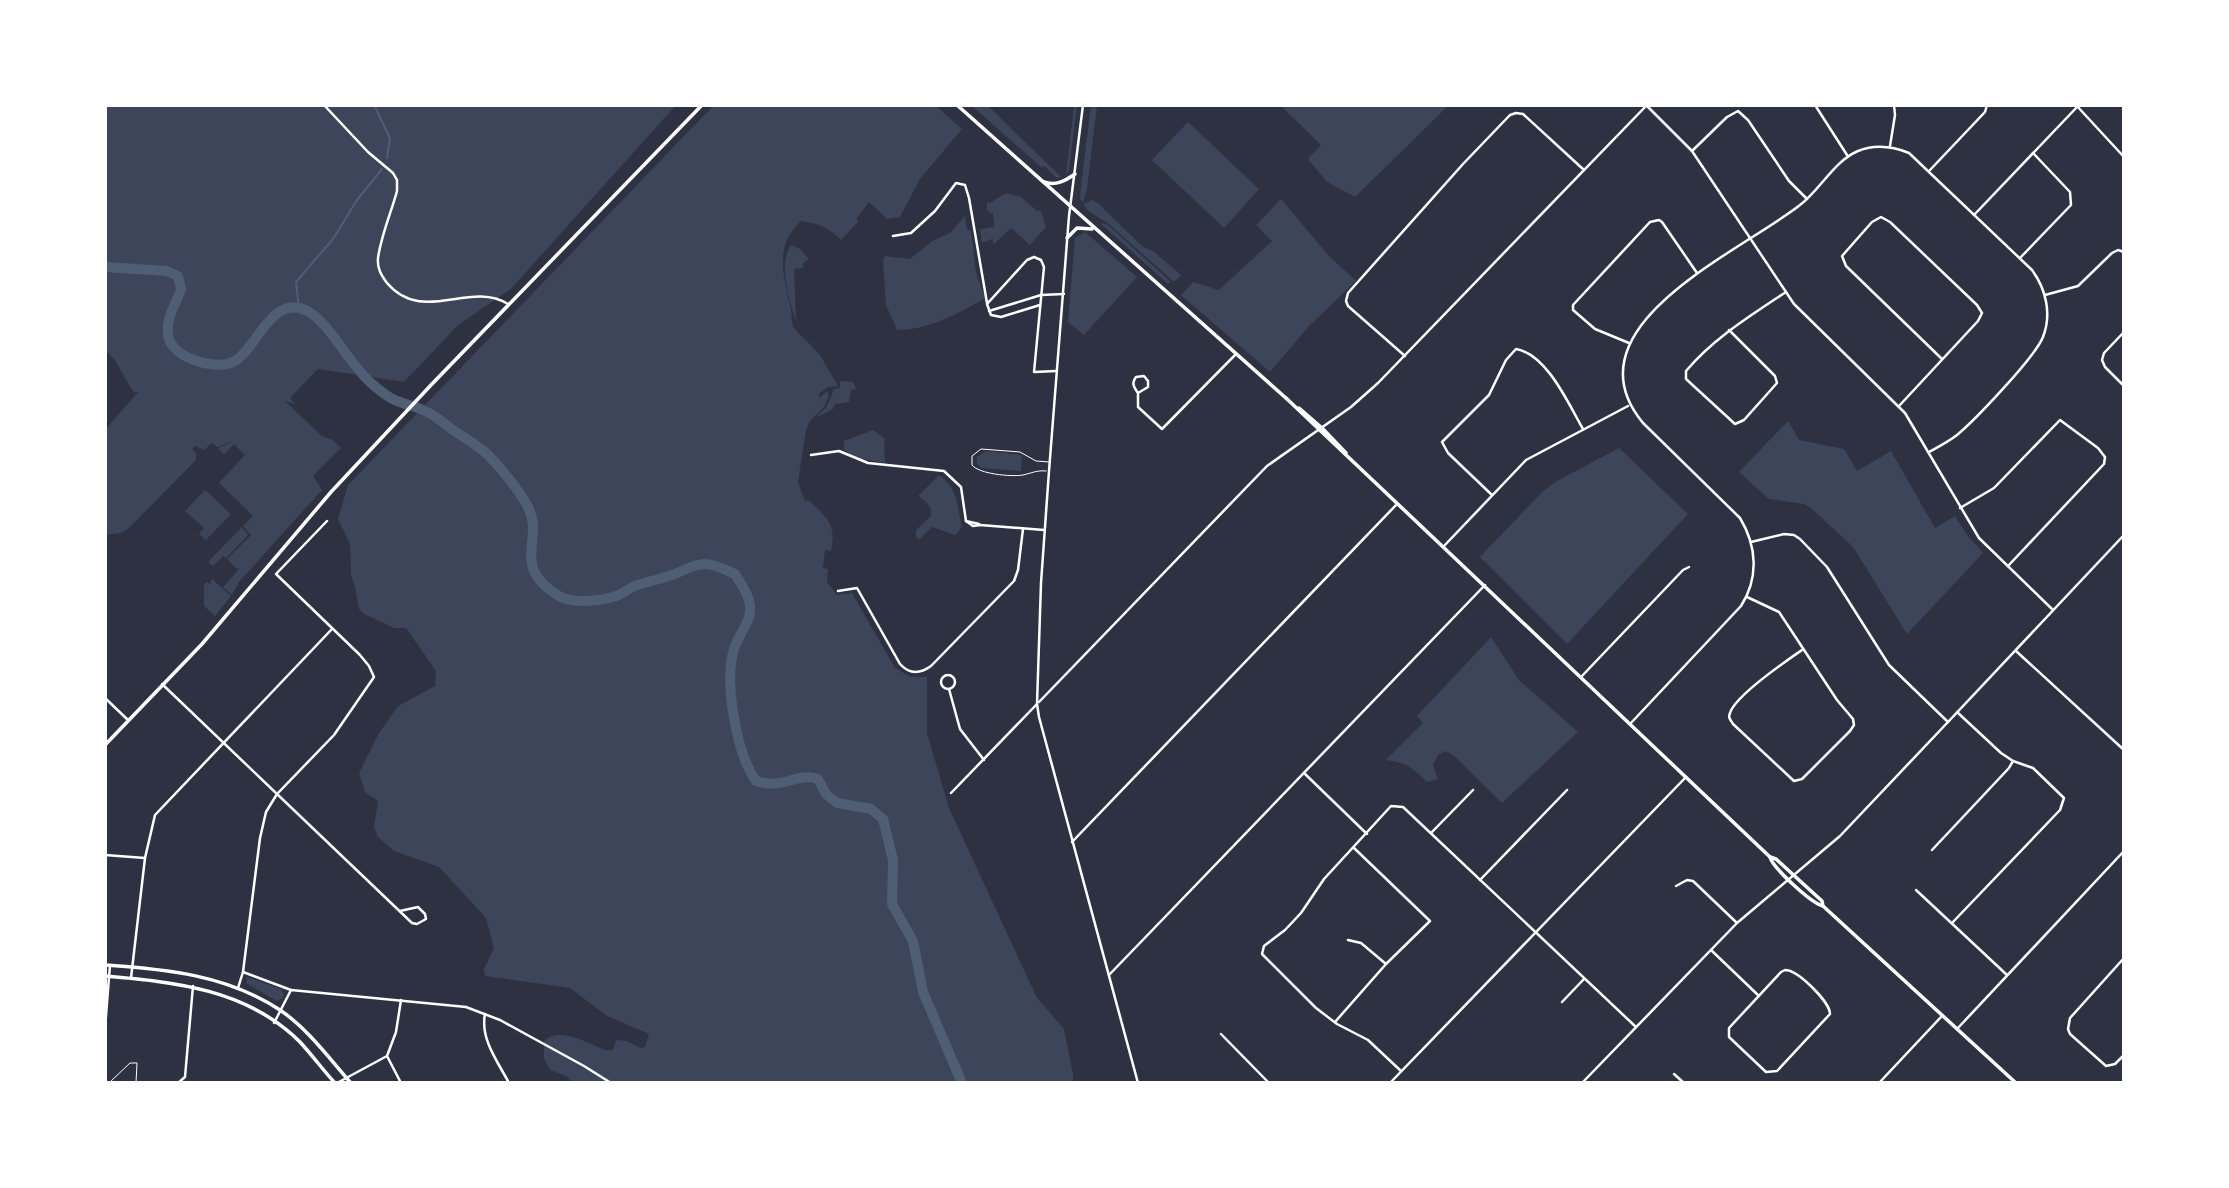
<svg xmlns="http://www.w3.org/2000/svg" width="2229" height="1188" font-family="'Fira Sans',sans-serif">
	<rect width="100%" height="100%" fill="#2d3142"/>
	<g fill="#3c4559">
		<path d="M105,105h571l-165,184 -53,36 -54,57 -86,-13 -28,29 5,6 -10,-3 37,35 11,4 8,8 -28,28 9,14 -83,92 -7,13 -9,-8 17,-19 -3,1 -10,-10 24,-24 -8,-9 10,-10 -34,-33 26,-28 -11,-11 -10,10 -6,-6 16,-7 -17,6 -5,-4 -8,7 -9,-4 -3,3 4,4v7l-68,69 -7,4 -16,2v-105l33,-38h-4c-11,-14 -15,-31 -29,-42z"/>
		<path d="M714,105h221l27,24 -42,50 -20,38 -13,2 -18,-17 -12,16 1,4 -17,18c-13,-13 -22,-16 -40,-19 -27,25 -18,52 -11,84 2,7 1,15 3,22l27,28 18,31 -10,1 -9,7v4l8,-7 2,5 -5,11 -14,14 -4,9 -8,52 7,19 4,-1c18,19 28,23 22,51l-6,-1 -2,18 5,1 -1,13 10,13 15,-2 43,75 16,9h16v56l22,75 88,190 27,31 9,46v8h-500l-7,-7 -16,-6 -6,-12v-17c17,-15 43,2 61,9h8l3,-10 10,1 15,7 4,-1 4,-13 -42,-18 -37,-28 -85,-12 -1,-7 10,-21 -8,-30 -47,-51 -45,-16 -16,-14 -4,-10 4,-26 -13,-9 -6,-19 20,-40 19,-27 37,-20 1,-15 -30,-43h-12l-30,-14 -5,-5 -4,-22 -4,-12 -1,-31 -12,-25 10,-34z"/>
		<path d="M971,105h16l74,72 -4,1 -13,-12 -2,2z"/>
		<path d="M1074,105h3l-8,65 -3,7z"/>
		<path d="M1091,105h6l-10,84 -4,13 -3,-3 1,-13z"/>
		<path d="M1280,105h169l-94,92 -28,-15 -19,-23 13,-14z"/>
		<path d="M1188,122l71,67 -35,39 -72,-68z"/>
		<path d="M1006,193l15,4 16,14h4l5,16 -16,18 -19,-17 -17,16 -2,-5 -10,4 -2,-14 14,-2 -1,-14h-3l-3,-4v-7l3,1z"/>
		<path d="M1281,199l48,57 27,25 -47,45 -39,46 -89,-77 12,-13 26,8 53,-49 -16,-16z"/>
		<path d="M1092,200l7,4 44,43 10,4 28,24 -7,7 -65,-58 -22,-14 -3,-6z"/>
		<path d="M965,216l2,14h4l5,42 9,26c-27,16 -57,32 -88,32l-11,-25 -3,-44 2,-5 25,3 22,-18 18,-8z"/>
		<path d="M1102,223l6,2 64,58h-5l-66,-59z"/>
		<path d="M1085,232l52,45 -53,58 -16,-13 7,-84z"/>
		<path d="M791,245l9,4 9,10 -6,4v5l-9,1 2,52c-7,-20 -18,-58 -5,-76z"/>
		<path d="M840,381l13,1 3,7 -5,1 -2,12 -14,2 -2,5 -17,9 11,-12 7,-17 6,-1z"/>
		<path d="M1788,421l11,19 45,9 13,22 34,-20 44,77 20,-12 12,19 16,18 -76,81 -54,-87 -42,-39 -7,-4 -35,-5 -30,-27z"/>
		<path d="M873,430l11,8 1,25 -29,-5 -12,-8v-9z"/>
		<path d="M1619,448l69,66 -121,130 -87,-87 63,-66 14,-10z"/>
		<path d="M985,451l37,4 -1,16 -40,-3 -4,-5v-6z"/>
		<path d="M939,475c19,12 18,31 23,52l-7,8 -23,-8 -13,13 -3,-3v-7l15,-14c1,-10 -4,-14 -13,-20z"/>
		<path d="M205,490l26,24 -25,26 -7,-6 5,-6 -19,-17z"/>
		<path d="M242,527l6,8 -22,23 -3,-2 -10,10 -5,-4z"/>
		<path d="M212,579l19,17 -16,20 -11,-10v-21l2,-3 4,2z"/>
		<path d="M1491,637l28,43 59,52 -76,71 -49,-48 -8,-4 -7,4 -5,10 5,14 -11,3c-13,-13 -21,-20 -41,-22l37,-37 -6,-7z"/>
		<path d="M247,977l34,12 3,6 -1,3 -6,3 -31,-18z"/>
	</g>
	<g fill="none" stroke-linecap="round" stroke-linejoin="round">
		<g stroke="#4f5d75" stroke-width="2">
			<path d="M374,105l16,33 -3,20"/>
			<path d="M299,308l-3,-26 37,-43 24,-39 25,-31"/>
		</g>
		<path stroke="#4f5d75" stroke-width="10" d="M105,267l62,4 11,5 3,13c-5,16 -15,28 -13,45 1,23 46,37 65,28 22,-9 39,-72 76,-50 21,12 41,53 62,71 8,7 17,15 26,18 10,4 21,6 30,11 9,4 18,12 26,18 11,8 25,15 35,25 13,13 26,29 36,45 26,38 -18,64 35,96 13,8 43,5 57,0 6,-2 12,-7 19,-10 13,-5 27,-7 40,-12 10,-4 19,-10 30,-10 10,0 21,6 30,10 6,10 15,22 15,34 1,14 -12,27 -16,41 -10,32 2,104 22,132 27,9 41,-9 62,-2l8,15 11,9 34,6 12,10 10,41 -1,44 21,37 10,51 39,91"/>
		<g stroke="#fff" stroke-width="1">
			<path d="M1046,471c-9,-1 -14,2 -23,4 -12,2 -44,-1 -51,-10v-9l9,-7 39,3 16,9 13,1"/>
			<path d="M109,1083l21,-20h7l-1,20"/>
		</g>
		<g stroke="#fff" stroke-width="2.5">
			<path d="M324,105l44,47 25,21 4,7v11c-6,22 -16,45 -19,67 -1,10 3,17 9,25 36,42 82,-3 121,21"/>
			<path d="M1646,105l46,46 102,153 111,109 74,125 74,72"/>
			<path d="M1815,105l32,50"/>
			<path d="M2076,105l48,52"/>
			<path d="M1890,146l5,-31 -1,-10"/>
			<path d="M1692,151l35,-34 11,-6 10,9 41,61 18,18"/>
			<path d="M1930,170l55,-58 2,-7"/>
			<path d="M1974,215l104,-109"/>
			<path d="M893,236l18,-3 24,-22 21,-28 9,2 4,13 18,105"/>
			<path d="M2020,258l51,-53 -1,-13 -37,-39"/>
			<path d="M2045,295l33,-9 34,-33 6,-3 6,2"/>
			<path d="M1040,305l-39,12 -10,-2 -4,-11 40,-44 7,-3 7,3 3,7 -10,105 22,-1"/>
			<path d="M989,311l52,-16 23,-1"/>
			<path d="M1729,330l46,46 2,7 -33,37 -9,4 -49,-45v-8c28,-33 64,-55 100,-79"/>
			<path d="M2124,332l-20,21 -2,7 3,7 19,19"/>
			<path d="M1629,343l-34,-14 -22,-19v-5l77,-83 9,-2 3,2 35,51"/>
			<path d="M1405,356l-57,-50 -2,-5 2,-8 115,-129 47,-49 6,-2 7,1 61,56"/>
			<path d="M1138,393l10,-6v-6l-4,-5 -8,1c-5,7 -2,10 2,16v14l24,22 74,-75"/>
			<path d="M1899,406l79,-85 4,-8 -5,-8 -87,-83 -9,-5 -9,5 -30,34 4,10 96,93"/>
			<path d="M811,455l28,-4 29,12 76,8 17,16 5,34"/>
			<path d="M1492,495l-44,-42 -6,-11 47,-47 17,-35 10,-11c31,5 53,56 67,80"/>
			<path d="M1960,508l34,-20 66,-68 38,28 7,9 -1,7 -96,102"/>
			<path d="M966,521l7,5 7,-1 64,5"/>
			<path d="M966,521l13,3"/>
			<path d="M1751,542l33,-8 10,1 6,4 27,28 62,98 59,57 176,-187"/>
			<path d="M1444,546l82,-86 102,-54"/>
			<path d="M838,591l19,-3 43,76c9,10 20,10 31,2l83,-85 4,-11 5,-41"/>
			<path d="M1747,597l32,15 58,88 16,19 1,6 -4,6 -48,48 -8,2 -61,-57c-3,-5 -5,-6 -3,-11 5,-17 56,-52 72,-63"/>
			<path d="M2016,651l108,99"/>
			<circle cx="948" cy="682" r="7"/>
			<path d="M1581,677l102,-107 6,-3"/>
			<path d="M162,684l250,239 5,1 9,-5 -1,-5 -7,-7 -18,4"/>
			<path d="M949,689l11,40 24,31"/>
			<path d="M105,698l23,22"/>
			<path d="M1630,724l111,-118c18,-28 16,-60 -1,-88l-97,-95c-80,-96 99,-172 157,-218 20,-15 34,-44 58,-54 17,-7 34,-5 51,2l123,117c14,19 20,44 11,67 -8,20 -68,83 -86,98 -9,7 -19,12 -28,17"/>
			<path d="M1304,773l63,61"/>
			<path d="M951,793l86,-89"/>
			<path d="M1431,833l42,-43"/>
			<path d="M1072,842l325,-338"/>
			<path d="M1932,850l77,-82 4,-7"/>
			<path d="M105,855l40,3"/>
			<path d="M1480,880l87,-90"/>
			<path d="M1676,886l11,-6 6,1 44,42"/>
			<path d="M1916,890l91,85"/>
			<path d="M1952,923l108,-113 4,-12 -31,-30 -20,-7 -12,-8 -44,-41"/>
			<path d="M1348,940l13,3 25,21"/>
			<path d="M1711,950l48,46"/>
			<path d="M2124,958l-54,60 -2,11 2,5 36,32 9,-2 9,-9"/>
			<path d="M1785,970c13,0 45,32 45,44l-53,57 -11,1 -37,-35v-9l52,-56z"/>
			<path d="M243,972l48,18"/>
			<path d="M1109,975l376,-390"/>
			<path d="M131,978l14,-120 10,-43 177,-186"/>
			<path d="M238,988l5,-16 17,-134 6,-26 11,-18 57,-59 40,-58 -5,-11 -9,-11 -84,-81 51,-53"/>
			<path d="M1562,1002l22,-23"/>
			<path d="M485,1014c-5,25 13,48 24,69"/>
			<path d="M1335,1022l51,-58 44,-43 -76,-73"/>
			<path d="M105,1028l5,-63"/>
			<path d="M1957,1029l167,-178"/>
			<path d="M1221,1034l48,49"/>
			<path d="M387,1056l14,27"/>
			<path d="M1401,1071l-33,-31 -31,-16 -21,-16 -54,-54 2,-8 21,-16 16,-17 23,-34 67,-73 12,1 233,220"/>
			<path d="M1674,1074l10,9"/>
			<path d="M178,1083l7,-6 8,-91"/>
			<path d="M337,1083l50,-27 9,-24 5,-32"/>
			<path d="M1390,1083l296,-306"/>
			<path d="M1879,1083l63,-67"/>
		</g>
		<g stroke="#fff" stroke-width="2.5">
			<path d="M1083,105l-14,111 -20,255 -8,112 -4,121 2,13 99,366"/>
			<path d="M1039,702l228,-236 84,-59 27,-24 269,-278"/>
			<path d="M274,1023l17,-33 175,17 34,13 84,46 27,17"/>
			<path d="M1582,1083l155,-160 103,-87 108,-114"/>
		</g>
		<g stroke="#fff" stroke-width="3.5">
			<path d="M957,105l330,294"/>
			<path d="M1044,182c12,4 21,-1 31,-8"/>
			<path d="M1067,238l10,-10 15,1"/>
			<path d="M1286,398l484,459 6,2 46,42 1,5"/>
			<path d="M1299,408l23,20 24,25"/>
			<path d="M105,745l97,-101 129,-152 100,-107 271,-280"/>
			<path d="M1770,857c3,11 41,46 53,49l193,177"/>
		</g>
		<g stroke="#fff" stroke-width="3.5">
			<path d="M105,965c61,4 122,10 175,45 28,19 49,48 71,73"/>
			<path d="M105,976c70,6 142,13 195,66 12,13 23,28 35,41"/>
		</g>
	</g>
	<rect width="2229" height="1188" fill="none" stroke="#ffffff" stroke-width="214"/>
</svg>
